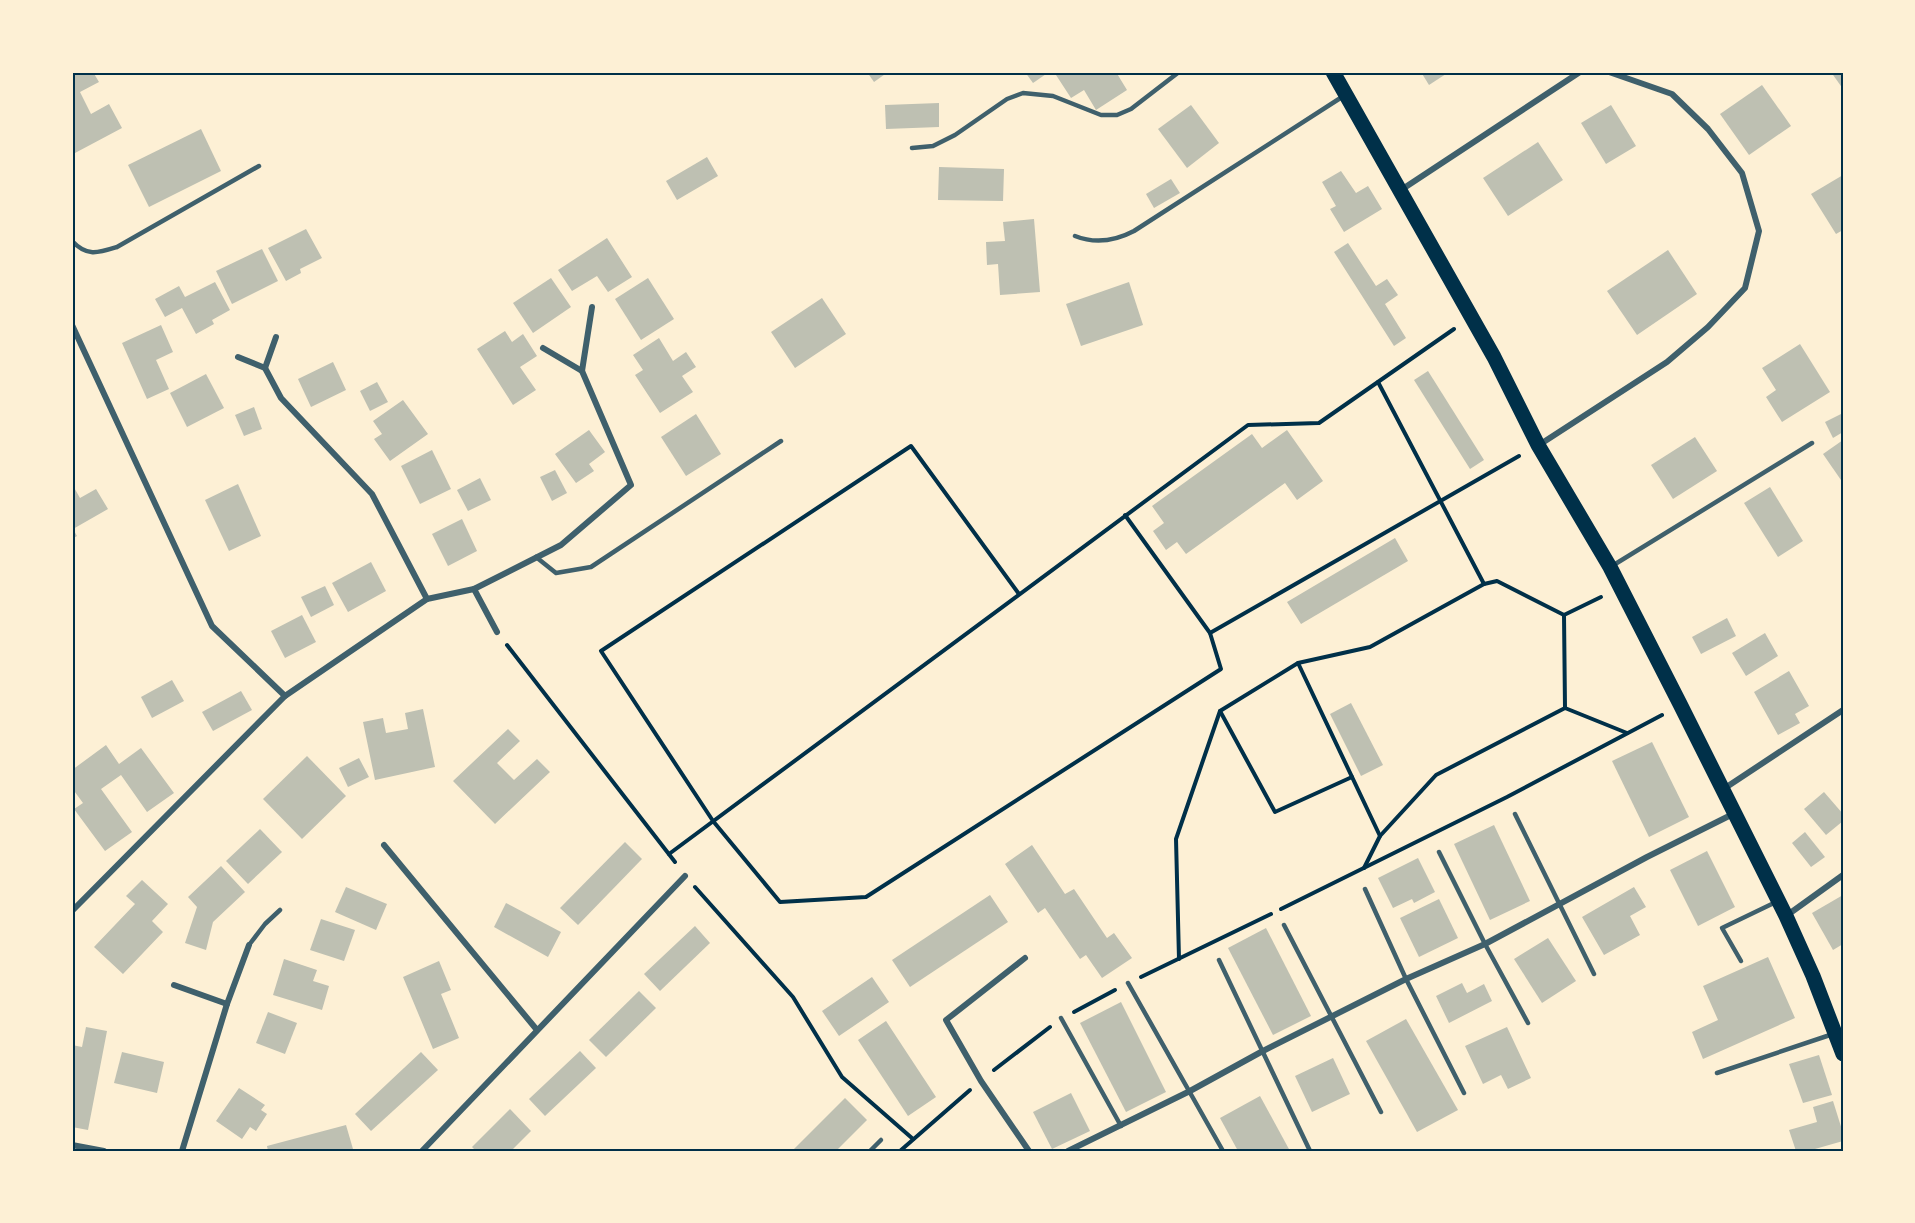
<svg xmlns="http://www.w3.org/2000/svg" width="1915" height="1223" font-family="'Libre Baskerville',serif">
	<rect width="100%" height="100%" fill="#fdf0d5"/>
	<g fill="#bec0b2">
		<path d="M72,72h21l6,10 -19,10 11,22 18,-10 13,24 -47,25 -3,-5z"/>
		<path d="M867,72h21l-14,10z"/>
		<path d="M1025,72h24l-16,11z"/>
		<path d="M1061,72h55l11,18 -31,20 -12,-20 -13,8 -15,-23z"/>
		<path d="M1421,72h28l-20,13z"/>
		<path d="M1831,72h12v17z"/>
		<path d="M1762,85l29,41 -42,29 -29,-41z"/>
		<path d="M939,103v24l-53,2 -1,-24z"/>
		<path d="M1191,105l28,38 -32,25 -29,-39z"/>
		<path d="M1611,105l25,41 -30,18 -25,-41z"/>
		<path d="M201,129l20,42 -72,36 -21,-42z"/>
		<path d="M1538,142l25,38 -55,36 -25,-38z"/>
		<path d="M707,157l11,19 -41,24 -11,-19z"/>
		<path d="M939,167l65,2 -1,32 -65,-1z"/>
		<path d="M1341,171l15,22 12,-7 14,23 -38,23 -14,-23 6,-3 -14,-24z"/>
		<path d="M1843,175v55l-7,4 -25,-40z"/>
		<path d="M1171,179l9,14 -26,15 -8,-14z"/>
		<path d="M1034,219l6,73 -40,3 -2,-31 -11,1 -1,-23 19,-1 -2,-19z"/>
		<path d="M306,229l16,29 -22,11 1,4 -15,8 -18,-33z"/>
		<path d="M607,238l25,39 -24,15 -11,-16 -25,15 -14,-21z"/>
		<path d="M1348,243l28,43 11,-7 11,16 -13,9 21,34 -12,8 -60,-94z"/>
		<path d="M262,249l16,32 -46,23 -16,-33z"/>
		<path d="M1668,250l29,44 -60,41 -30,-44z"/>
		<path d="M551,278l20,29 -38,26 -20,-30z"/>
		<path d="M648,278l26,41 -33,21 -26,-41z"/>
		<path d="M215,282l15,28 -18,10 2,4 -18,10 -14,-26 -17,9 -10,-18 24,-13 6,11z"/>
		<path d="M1129,282l14,43 -62,21 -15,-42z"/>
		<path d="M822,298l24,36 -51,34 -24,-36z"/>
		<path d="M161,325l12,27 -17,8 13,29 -22,10 -25,-56z"/>
		<path d="M505,331l7,11 11,-8 14,22 -17,11 16,23 -23,15 -36,-56z"/>
		<path d="M659,338l14,23 13,-9 10,15 -14,9 11,16 -33,21 -25,-38 8,-5 -10,-15z"/>
		<path d="M1800,344l30,48 -48,30 -16,-25 10,-7 -14,-22z"/>
		<path d="M333,362l13,28 -35,17 -13,-28z"/>
		<path d="M1428,371l56,89 -14,9 -56,-89z"/>
		<path d="M206,374l18,34 -37,19 -17,-34z"/>
		<path d="M377,382l11,20 -18,9 -10,-20z"/>
		<path d="M403,400l25,34 -38,27 -16,-22 8,-5 -9,-13z"/>
		<path d="M254,407l8,22 -18,7 -9,-21z"/>
		<path d="M1843,413v19l-10,6 -8,-16z"/>
		<path d="M696,414l25,40 -35,22 -25,-39z"/>
		<path d="M589,430l16,22 -16,12 5,7 -18,12 -21,-29z"/>
		<path d="M1287,430l36,51 -26,19 -12,-17 -99,71 -9,-12 -11,8 -13,-19 11,-8 -12,-17 100,-72 10,14z"/>
		<path d="M1695,437l22,34 -44,28 -22,-34z"/>
		<path d="M1843,440v43l-20,-29z"/>
		<path d="M432,450l19,39 -31,15 -19,-38z"/>
		<path d="M555,470l12,23 -15,8 -12,-24z"/>
		<path d="M480,478l11,22 -23,11 -11,-21z"/>
		<path d="M72,484l8,14 16,-9 12,20 -35,20 4,7 -5,3z"/>
		<path d="M238,484l23,52 -32,15 -24,-51z"/>
		<path d="M1770,487l33,54 -25,16 -34,-54z"/>
		<path d="M462,519l15,32 -29,15 -16,-32z"/>
		<path d="M1395,538l13,23 -107,63 -14,-22z"/>
		<path d="M371,562l15,29 -38,21 -16,-29z"/>
		<path d="M325,586l9,19 -23,12 -10,-20z"/>
		<path d="M302,615l14,27 -31,16 -14,-27z"/>
		<path d="M1727,618l9,18 -35,18 -9,-17z"/>
		<path d="M1765,633l13,23 -32,20 -14,-23z"/>
		<path d="M1789,671l20,35 -14,8 5,9 -22,12 -24,-43z"/>
		<path d="M172,680l12,21 -32,17 -11,-21z"/>
		<path d="M241,691l11,19 -39,21 -11,-19z"/>
		<path d="M1351,703l32,62 -22,11 -31,-62z"/>
		<path d="M423,709l12,58 -60,13 -12,-58 20,-4 3,15 22,-4 -3,-16z"/>
		<path d="M508,729l12,12 -23,22 17,17 23,-21 13,13 -55,52 -42,-43z"/>
		<path d="M1652,742l37,75 -40,20 -37,-76z"/>
		<path d="M106,745l13,19 22,-16 33,45 -27,19 -26,-37 -20,14 31,43 -27,19 -31,-42 9,-6 -11,-15v-18z"/>
		<path d="M307,756l39,40 -44,43 -39,-40z"/>
		<path d="M359,758l10,19 -21,10 -9,-19z"/>
		<path d="M1824,792l19,22v7l-17,14 -22,-26z"/>
		<path d="M1494,825l36,76 -40,19 -36,-76z"/>
		<path d="M260,829l22,23 -34,32 -22,-23z"/>
		<path d="M1805,832l20,25 -14,10 -19,-24z"/>
		<path d="M625,842l17,17 -64,66 -18,-17z"/>
		<path d="M1032,845l33,49 9,-5 33,49 7,-5 18,25 -30,20 -16,-23 -6,4 -35,-51 -7,5 -33,-49z"/>
		<path d="M1707,851l28,56 -37,19 -28,-56z"/>
		<path d="M1418,858l17,34 -21,11 -2,-4 -19,9 -15,-30z"/>
		<path d="M221,866l24,26 -32,30 -7,28 -21,-7 12,-36 -9,-10z"/>
		<path d="M142,880l26,24 -16,17 11,11 -40,42 -29,-27 41,-43 -9,-8z"/>
		<path d="M346,887l41,17 -11,26 -41,-18z"/>
		<path d="M1634,887l12,20 -16,9 10,19 -36,20 -22,-38z"/>
		<path d="M990,895l18,27 -98,65 -18,-27z"/>
		<path d="M1843,895v49l-10,6 -21,-37z"/>
		<path d="M1439,899l19,39 -39,19 -19,-39z"/>
		<path d="M506,903l55,29 -13,25 -54,-30z"/>
		<path d="M321,919l34,11 -11,31 -34,-11z"/>
		<path d="M695,926l15,17 -50,48 -16,-17z"/>
		<path d="M1266,928l45,88 -38,19 -45,-87z"/>
		<path d="M1548,938l28,43 -34,22 -28,-44z"/>
		<path d="M1768,957l27,61 -92,41 -11,-27 26,-12 -15,-34z"/>
		<path d="M284,959l33,11 -4,11 16,5 -7,24 -49,-15z"/>
		<path d="M439,961l12,29 -10,4 18,44 -26,11 -30,-72z"/>
		<path d="M872,977l17,25 -50,34 -17,-25z"/>
		<path d="M1462,983l5,10 17,-9 8,17 -43,22 -13,-27z"/>
		<path d="M639,991l17,17 -50,49 -17,-17z"/>
		<path d="M1121,1002l45,90 -40,20 -46,-89z"/>
		<path d="M268,1012l29,11 -12,31 -29,-11z"/>
		<path d="M1406,1019l52,91 -41,22 -51,-91z"/>
		<path d="M886,1021l50,76 -28,19 -50,-76z"/>
		<path d="M86,1027l21,4 -19,99 -16,-3v-44l3,-13 -3,-1v-24l10,2z"/>
		<path d="M1507,1027l24,51 -23,11 -7,-14 -18,9 -18,-38z"/>
		<path d="M580,1051l16,17 -51,48 -16,-17z"/>
		<path d="M122,1052l42,10 -7,31 -43,-10z"/>
		<path d="M421,1052l17,18 -67,61 -16,-17z"/>
		<path d="M1819,1055l13,40 -29,8 -14,-39z"/>
		<path d="M1333,1058l17,36 -38,18 -17,-36z"/>
		<path d="M239,1088l26,17 -4,5 6,4 -11,17 -6,-4 -8,12 -26,-18z"/>
		<path d="M1071,1093l19,38 -38,18 -19,-37z"/>
		<path d="M1260,1096l30,55h-52l-18,-33z"/>
		<path d="M845,1098l22,22 -31,31h-44z"/>
		<path d="M1833,1101l10,32v8l-35,10h-12l-7,-21 28,-8 -4,-15z"/>
		<path d="M510,1109l21,22 -20,20h-35l-4,-4z"/>
		<path d="M346,1125l7,24 -7,2h-78l-1,-5z"/>
	</g>
	<g fill="none" stroke-linecap="round" stroke-linejoin="round">
		<g stroke="#003049" stroke-width="4">
			<path d="M1378,382l106,202"/>
			<path d="M1125,515l85,118 309,-177"/>
			<path d="M1019,594l-108,-148 -310,205 112,170 67,81 86,-5 355,-228 -11,-36"/>
			<path d="M1564,615l37,-18"/>
			<path d="M507,645l168,217"/>
			<path d="M1298,663l82,173"/>
			<path d="M1220,711l55,101 77,-35"/>
			<path d="M669,854l579,-429 71,-2 135,-94"/>
			<path d="M1364,868l16,-32 56,-61 129,-67 62,25"/>
			<path d="M695,887l98,110 49,80 71,62"/>
			<path d="M1281,909l226,-112 155,-82"/>
			<path d="M1179,959l-3,-120 44,-128 78,-48 72,-16 114,-63 13,-3 67,34 1,93"/>
			<path d="M1141,977l130,-63"/>
			<path d="M1074,1012l41,-22"/>
			<path d="M994,1070l56,-43"/>
			<path d="M900,1151l70,-61"/>
		</g>
		<g stroke="#3f606c" stroke-width="4.5">
			<path d="M912,148l21,-2 22,-11 52,-36 16,-6 30,3 48,19h16l14,-6 48,-37"/>
			<path d="M1075,236c20,8 40,5 59,-5l208,-134"/>
			<path d="M72,241c15,16 26,12 45,6l142,-81"/>
			<path d="M536,557l20,16 35,-6 190,-126"/>
			<path d="M1612,566l200,-123"/>
			<path d="M1515,814l79,160"/>
			<path d="M1439,852l46,92 43,79"/>
			<path d="M1365,889l41,90 58,114"/>
			<path d="M1284,925l97,187"/>
			<path d="M249,945l16,-21 15,-14"/>
			<path d="M1219,960l91,191"/>
			<path d="M1741,961l-19,-33 54,-26"/>
			<path d="M1128,983l95,168"/>
			<path d="M1061,1018l60,108"/>
			<path d="M1717,1073l116,-39"/>
			<path d="M870,1151l11,-11"/>
		</g>
		<g stroke="#3f606c" stroke-width="6">
			<path d="M1401,190l179,-118"/>
			<path d="M72,325l140,301 73,70"/>
			<path d="M543,348l39,23"/>
			<path d="M238,357l27,11 16,30 91,96 55,105"/>
			<path d="M265,368l11,-31"/>
			<path d="M1539,445l128,-83 41,-35 37,-39 14,-57 -17,-58 -34,-44 -36,-35 -63,-22"/>
			<path d="M474,589l23,43"/>
			<path d="M1722,790l121,-80"/>
			<path d="M384,845l153,185"/>
			<path d="M72,911l213,-215 142,-97 47,-10 87,-44 70,-60 -49,-114 10,-64"/>
			<path d="M1786,916l57,-41"/>
			<path d="M1025,958l-79,62 35,61 48,70"/>
			<path d="M174,985l53,19"/>
			<path d="M72,1145l32,6"/>
			<path d="M182,1151l45,-147 22,-59"/>
			<path d="M422,1151l263,-275"/>
			<path d="M1068,1151l122,-60 71,-39 145,-73 79,-35 162,-87 86,-43"/>
		</g>
		<path stroke="#003049" stroke-width="15" d="M1333,72l161,285 44,88 72,122 70,137 106,212 27,60 30,78"/>
	</g>
	<rect width="1915" height="1223" fill="none" stroke="#fdf0d5" stroke-width="147"/>
	<rect x="74" y="74" width="1768" height="1076" fill="none" stroke="#003049" stroke-width="2"/>
</svg>
